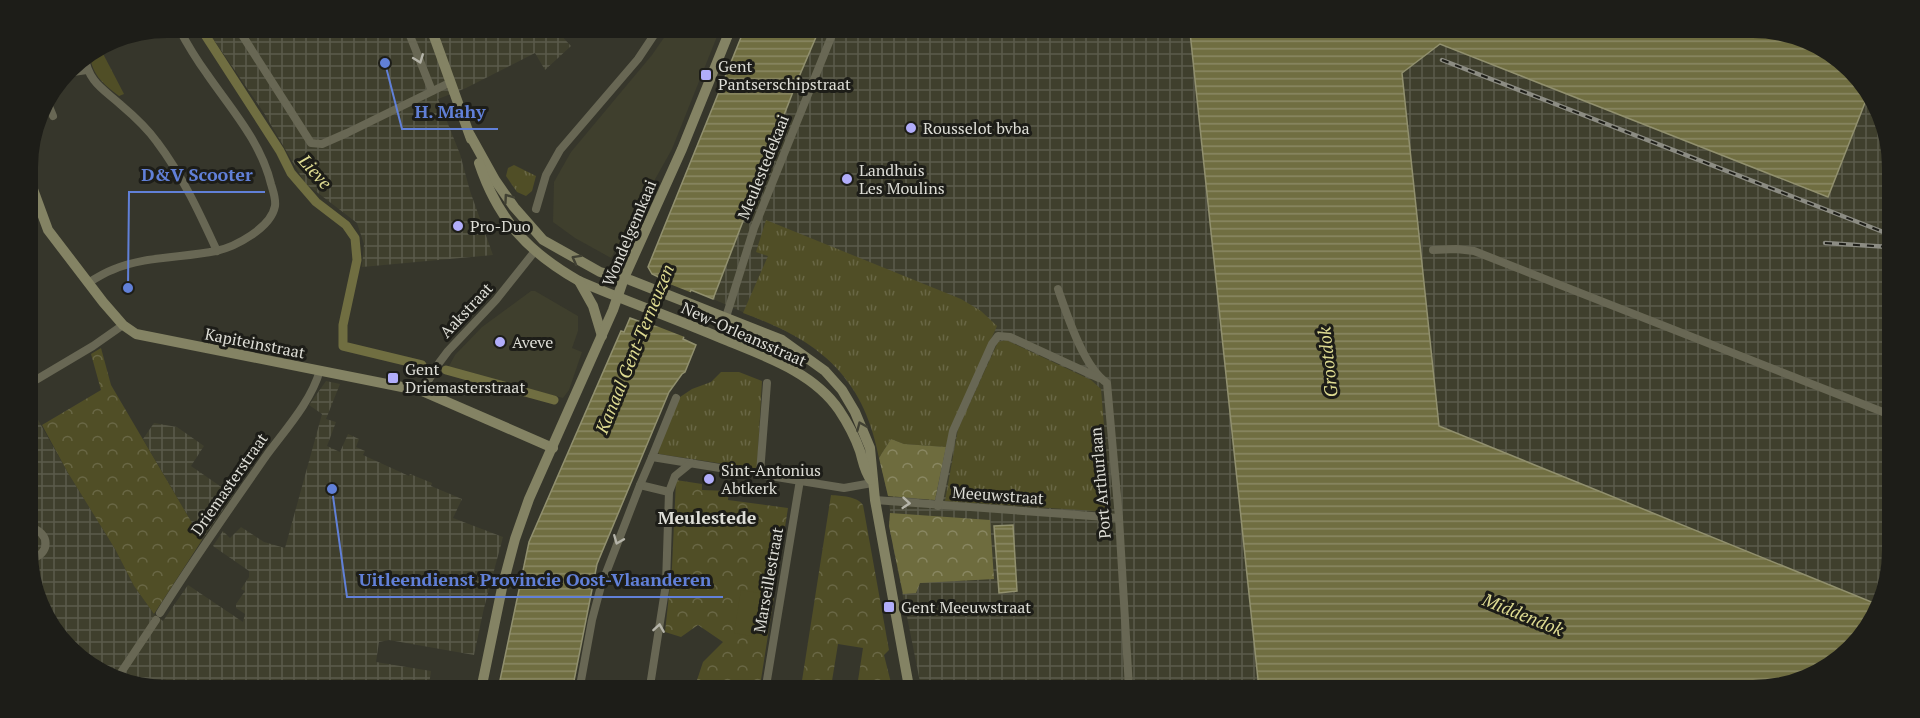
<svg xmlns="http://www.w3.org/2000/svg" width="1920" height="718" font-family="'PT Serif',serif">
	<defs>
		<pattern id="industrial-grid" width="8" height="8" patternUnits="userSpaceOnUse" patternTransform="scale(1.5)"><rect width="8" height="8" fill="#3f3f2d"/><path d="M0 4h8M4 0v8" fill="none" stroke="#5a5a4b"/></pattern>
		<pattern id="grass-tufts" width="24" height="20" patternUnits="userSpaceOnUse" patternTransform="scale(1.5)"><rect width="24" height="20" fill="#504e26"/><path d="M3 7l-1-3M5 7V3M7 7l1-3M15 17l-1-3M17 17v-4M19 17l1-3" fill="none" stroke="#696745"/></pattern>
		<pattern id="forest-crowns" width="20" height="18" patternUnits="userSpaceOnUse" patternTransform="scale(1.5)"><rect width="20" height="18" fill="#6e6c3e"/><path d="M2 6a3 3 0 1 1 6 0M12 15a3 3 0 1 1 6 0" fill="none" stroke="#898762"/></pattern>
		<pattern id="park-crowns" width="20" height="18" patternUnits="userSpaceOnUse" patternTransform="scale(1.5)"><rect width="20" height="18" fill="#504e26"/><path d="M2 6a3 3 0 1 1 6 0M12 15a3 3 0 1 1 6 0" fill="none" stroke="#696745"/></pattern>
		<pattern id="water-rules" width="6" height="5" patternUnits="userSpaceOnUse" patternTransform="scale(1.5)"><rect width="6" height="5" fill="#706e41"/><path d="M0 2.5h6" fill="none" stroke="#8b8965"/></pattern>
	</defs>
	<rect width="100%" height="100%" fill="#36362b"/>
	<g fill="#3f3f2d">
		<path d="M670,29h50l-48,120 -61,109 -36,-20 -22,-16 1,-40 17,-30 81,-97z"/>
		<path d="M531,291h4l43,25v15l-6,17 10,4 -13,38 -6,8 -115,-30 7,-13 27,-28z"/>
	</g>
	<g fill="url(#industrial-grid)">
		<path d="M205,27l350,2 16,17 -26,24 -10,-17 -69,35 -28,11 22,55 10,37 23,64 -131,12 2,-23 -7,-21 -52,-40 -41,-70z"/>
		<path d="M819,30l371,2 69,657 -338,-2 -32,-161 1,-16 -2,-14 -16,-72 -10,-22 -18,-25 -19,-22 -25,-18 -87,-38 83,-215z"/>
		<path d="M1440,44l388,153 40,-102 24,53 -6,448 -7,9 -440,-179 -37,-353z"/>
		<path d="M326,381l14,3 -14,35 10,3 -9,24 13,6 8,-18 11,5 -3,8 9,4 -2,4 46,21 1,-2 22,9 -1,3 31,13 -9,19 50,19 -19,71 -10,47 -85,-15 -10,2 -3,20 55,9 -2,14 -307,-1 -61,-41 -31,-64 -1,-156 8,-5 31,55 47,76 19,37 20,28 9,7 25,-36 55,37 2,-8 -9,-6v-4l9,-13 -4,-2 8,-12v-6l-36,-25 10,-15 7,7 11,-11 23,15 21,6 37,-134 -13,-9z"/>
		<path d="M154,423l23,4 27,19 -13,20 42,29 -31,45 -59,-101z"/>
	</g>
	<g fill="url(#grass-tufts)">
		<path d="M99,46l25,48 -5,2c-16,-12 -29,-23 -29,-44z"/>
		<path d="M514,165l22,11 -4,15 -6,5 -9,-4 -11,-16 2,-8z"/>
		<path d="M766,220l195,79 20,12 16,15 -47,104 -4,17 -42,-3 -13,-5 -12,19c-16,-82 -59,-117 -136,-145l25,-57 -12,-4z"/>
		<path d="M1006,340l85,40 10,9 10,123 -166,-11 13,-72 40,-87z"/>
		<path d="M721,372h18l23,9 -5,88 -98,-15 -2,-3 20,-52 15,-10 19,-7z"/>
	</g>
	<g fill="url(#forest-crowns)">
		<path d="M891,439l13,5 42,3 -11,53 -47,-4 -9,-38z"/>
		<path d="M890,513l100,7 4,59 -74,4 -4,10 -13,1 -14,-68z"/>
	</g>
	<g fill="url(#park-crowns)">
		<path d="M101,348l10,37 91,155 -48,74 -20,-28 -19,-37 -47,-76 -26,-48 59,-35 -10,-36z"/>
		<path d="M676,480l26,4v6l27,1 -1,9 60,8 -28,178h-65l8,-24 20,-20 -25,-17 -17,12 -16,-5 7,-65z"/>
		<path d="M831,495c10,1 26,1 32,10l26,145 -5,5 8,32h-35l6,-39 -25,-4 -7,43h-30z"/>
	</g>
	<path fill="#504e26" d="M741,590l24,4 -8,43 -23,-4z"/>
	<g fill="url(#water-rules)" stroke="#91906e" stroke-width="1.5">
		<path d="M744,30h75l-23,54 -83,215 -22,-9 -16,39 10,5 -2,5 13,6 -11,27 -3,2 -13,18 -72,172 -24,122 -74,-1 30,-143 92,-211 3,1 6,-14 11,4 2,-5 8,3 16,-39 -15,-7 -4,-7z"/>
		<path d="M1190,32l608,2 61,41 9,20 -40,102 -388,-153 -38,29 37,353 440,179 -41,57 -75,29 -504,-2z"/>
		<path d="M1013,525l4,66 -18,2 -5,-67z"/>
	</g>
	<path fill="#36362b" d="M657,279l58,23 -22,-8 -14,34 8,4 -1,5 9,4 -54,-21 2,-6 6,2 15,-33z"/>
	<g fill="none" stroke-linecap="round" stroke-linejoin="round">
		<g stroke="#706e41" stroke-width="9">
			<path d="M200,27l80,124 11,22 25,29 30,23 9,13 2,22 -14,65v21l79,19"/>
			<path d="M446,370l108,30"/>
		</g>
		<g stroke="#686754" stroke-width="8">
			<path d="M237,27l74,116 11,1 25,-11 104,-51"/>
			<path d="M407,28l25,63"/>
			<path d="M84,55c5,28 18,33 37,50 13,11 26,23 36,37 25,33 43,72 60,109"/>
			<path d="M66,73l21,-3"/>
			<path d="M46,99l7,17"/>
			<path d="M536,209l10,-34 14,-25 78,-91 20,-30"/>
			<path d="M1433,250l23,-1 18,2 414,163"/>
			<path d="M88,283c8,-5 16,-10 24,-13 32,-14 70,-12 104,-19 19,-4 55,-23 59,-45 1,-8 -2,-15 -4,-22 -10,-42 -40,-75 -64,-110 -11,-15 -20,-30 -29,-47"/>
			<path d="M1058,289c9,26 26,79 49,94l12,135 10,170"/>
			<path d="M726,317l28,-89 80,-198"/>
			<path d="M29,384l64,-38 30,-21"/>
			<path d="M422,391l17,-28 9,-12 48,-51 39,-49"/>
			<path d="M652,457l24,-59"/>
			<path d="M760,473l7,-90"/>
			<path d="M669,492l-29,-7 12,-28 192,31 28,-5"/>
			<path d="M875,500l244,18"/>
			<path d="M938,506l15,-75 39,-87 6,-8 12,1 89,41"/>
			<path d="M29,527c22,5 22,28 1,32"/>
			<path d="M32,559l6,36"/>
			<path d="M160,613c33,-53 70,-105 106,-157 19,-26 45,-54 54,-86"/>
			<path d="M116,680l40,-60"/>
			<path d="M580,686l12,-66 9,-34 39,-101"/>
			<path d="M650,686l16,-102 3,-92 6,-16 16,-13"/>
			<path d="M766,686l34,-206"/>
		</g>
		<g stroke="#848364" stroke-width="10">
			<path d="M431,28l40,111"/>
			<path d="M470,135l25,45 19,27 29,33 57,32 30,8 152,60 43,31 17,19 13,22 15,36 5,52 34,187"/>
			<path d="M479,163c19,57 49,89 100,118 49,21 100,39 149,60 39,16 86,32 111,69 8,12 16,27 21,41 3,10 4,20 11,29"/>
			<path d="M27,173l21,57 55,72 20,23 13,9 286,57 131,57"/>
			<path d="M579,281l14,25 9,30"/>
			<path d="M482,685l20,-97 13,-49 14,-40 84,-189 11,-32 58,-129 48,-119"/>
		</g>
		<g stroke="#8c8c83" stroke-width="4.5">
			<g id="rail">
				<path d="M1442,60l449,175"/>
				<path d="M1825,243l65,4"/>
			</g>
		</g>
		<use href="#rail" stroke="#1d1d18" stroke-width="2" stroke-dasharray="7" stroke-linecap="butt"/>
	</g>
	<defs><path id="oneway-chevron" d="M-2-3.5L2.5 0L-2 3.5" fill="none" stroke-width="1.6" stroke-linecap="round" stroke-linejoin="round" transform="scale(1.5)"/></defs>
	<g stroke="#b5b4a9">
		<use href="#oneway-chevron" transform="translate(419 59) rotate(69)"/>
		<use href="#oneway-chevron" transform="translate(906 503) rotate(5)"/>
		<use href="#oneway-chevron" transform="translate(618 540) rotate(112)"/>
		<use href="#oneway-chevron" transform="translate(659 628) rotate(-81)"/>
	</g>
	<g stroke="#414133">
		<use href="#oneway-chevron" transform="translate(508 198) rotate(-125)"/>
		<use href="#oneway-chevron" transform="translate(576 259) rotate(-151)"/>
		<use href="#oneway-chevron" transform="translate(861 426) rotate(-113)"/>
	</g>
	<g fill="#b1adfa" stroke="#1d1d18" stroke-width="2">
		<rect x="700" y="69" width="12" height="12" rx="3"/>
		<circle cx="911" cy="128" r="6"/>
		<circle cx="847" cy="179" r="6"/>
		<circle cx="458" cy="226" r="6"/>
		<circle cx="500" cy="342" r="6"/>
		<rect x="387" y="372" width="12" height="12" rx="3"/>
		<circle cx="709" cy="479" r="6"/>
		<rect x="883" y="601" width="12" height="12" rx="3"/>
	</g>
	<g text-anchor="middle" stroke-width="6" stroke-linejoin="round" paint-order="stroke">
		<g font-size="16" fill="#deded7" stroke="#1d1d18" text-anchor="start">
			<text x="718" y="72">Gent<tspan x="718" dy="18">Pantserschipstraat</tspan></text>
			<text x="923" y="134">Rousselot bvba</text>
			<text x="859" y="176">Landhuis<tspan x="859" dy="18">Les Moulins</tspan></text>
			<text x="470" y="232">Pro-Duo</text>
			<text x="512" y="348">Aveve</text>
			<text x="405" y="375">Gent<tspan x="405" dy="18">Driemasterstraat</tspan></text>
			<text x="721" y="476">Sint-Antonius<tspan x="721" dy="18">Abtkerk</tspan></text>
			<text x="901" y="613">Gent Meeuwstraat</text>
		</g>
		<g font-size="16" fill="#deded7" stroke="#1d1d18">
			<text transform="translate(763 167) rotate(-68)" y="6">Meulestedekaai</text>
			<text transform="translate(629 233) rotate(-67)" y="6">Wondelgemkaai</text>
			<text transform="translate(466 310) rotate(-47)" y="6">Aakstraat</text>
			<text transform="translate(744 334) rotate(24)" y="6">New-Orleansstraat</text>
			<text transform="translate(255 343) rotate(11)" y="6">Kapiteinstraat</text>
			<text transform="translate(1100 483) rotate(-95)" y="6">Port Arthurlaan</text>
			<text transform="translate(229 484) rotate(-55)" y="6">Driemasterstraat</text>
			<text transform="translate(998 495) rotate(4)" y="6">Meeuwstraat</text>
			<text transform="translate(768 580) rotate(-80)" y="6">Marseillestraat</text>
		</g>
		<g font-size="18" font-style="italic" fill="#dedb91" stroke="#1d1d18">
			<text transform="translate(315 172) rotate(48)" y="6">Lieve</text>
			<text transform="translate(635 349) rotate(-68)" y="6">Kanaal Gent-Terneuzen</text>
			<text transform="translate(1328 362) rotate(-96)" y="6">Grootdok</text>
			<text transform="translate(1523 615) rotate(22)" y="6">Middendok</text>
		</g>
		<g font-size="18" font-weight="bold" fill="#deded7" stroke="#1d1d18">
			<text x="707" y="524">Meulestede</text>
		</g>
	</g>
	<path d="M0 0H1920V718H0ZM167 38H1753A129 129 0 0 1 1882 167V551A129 129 0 0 1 1753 680H167A129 129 0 0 1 38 551V167A129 129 0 0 1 167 38Z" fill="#1d1d18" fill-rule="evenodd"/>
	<path fill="none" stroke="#6180d8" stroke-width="2" d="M385 63L402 129H498M128 288L129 192H265M332 489L347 597H723"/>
	<g fill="#6180d8" stroke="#1d1d18" stroke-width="2">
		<circle cx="385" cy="63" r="6"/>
		<circle cx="128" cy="288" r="6"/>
		<circle cx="332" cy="489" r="6"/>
	</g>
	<g font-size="18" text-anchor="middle" font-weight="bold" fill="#6180d8" stroke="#1d1d18" stroke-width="6" stroke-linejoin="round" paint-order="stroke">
		<text x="450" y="118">H. Mahy</text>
		<text x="197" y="181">D&amp;V Scooter</text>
		<text x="535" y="586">Uitleendienst Provincie Oost-Vlaanderen</text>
	</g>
</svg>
